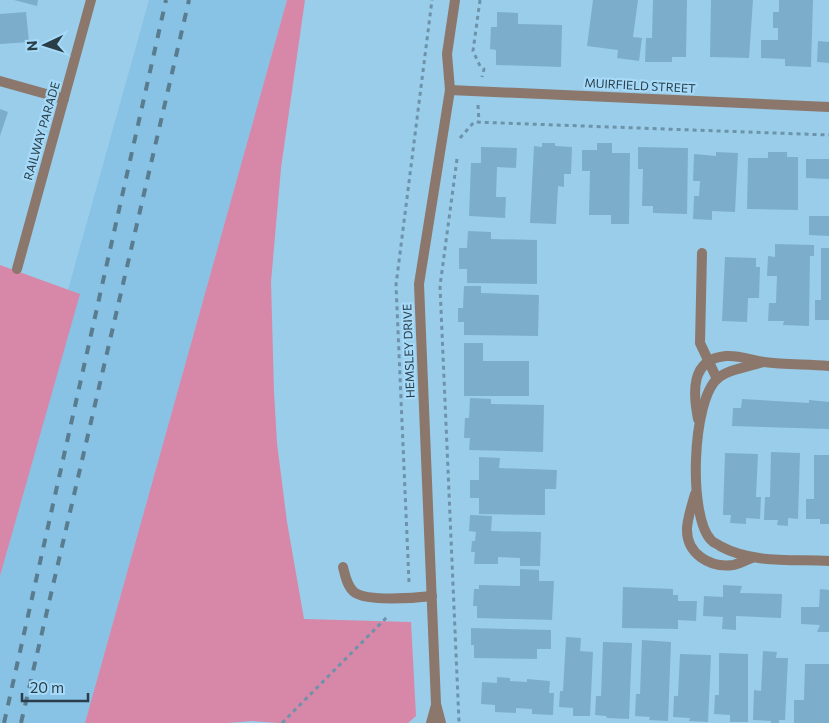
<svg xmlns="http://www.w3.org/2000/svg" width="829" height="723" font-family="Commissioner,sans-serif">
	<rect width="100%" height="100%" fill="#9acdea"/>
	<path fill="#88c2e4" d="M149,0h138l-202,723h-85v-147l79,-282 -11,-4z"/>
	<g fill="#d787a8">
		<path d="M287,0h18l-24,168 -10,114 3,110 3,51 10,79 17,97 107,3 5,94 -8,7h-129l-27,-2 -25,2h-142z"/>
		<path d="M0,265l80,29 -80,282z"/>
	</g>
	<g fill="#7caecb">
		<path d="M14,0h24l-1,6z"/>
		<path d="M593,0h45l-5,37 9,1 -3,23 -22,-3 1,-8 -31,-4z"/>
		<path d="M653,0h34l-1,57h-14v5h-27l1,-24h6z"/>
		<path d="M711,0h42l-4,58 -39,-1z"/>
		<path d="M779,0h34l-2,67 -26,-1v-7l-24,-1v-18h17v-12h-5v-16h6z"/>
		<path d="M26,12l3,30 -29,2v-30z"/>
		<path d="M497,12l21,1v11l44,1 -1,42 -65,-2v-15l-6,-1 1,-22h6z"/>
		<path d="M818,41l11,1v21l-12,-1z"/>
		<path d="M0,109l8,3 -8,24z"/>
		<path d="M542,143h13v3l17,1 -1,27h-7v13l-6,-1 -2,38 -26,-1 4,-77 8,1z"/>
		<path d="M597,143h15v10h18l-1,71h-18v-9h-22l1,-44h-8v-21h15z"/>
		<path d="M481,147l36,1 -1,20 -19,-1 -1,30h10l-1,21 -36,-2 2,-53h10z"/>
		<path d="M638,147l50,1 -1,66 -34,-1v-7h-11l1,-37h-5z"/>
		<path d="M716,152l22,1 -3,59 -23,-1v9l-19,-1 1,-23h5l1,-15h-7l1,-27 22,2z"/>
		<path d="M768,152h19v5h11v53l-51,-1 1,-51h20z"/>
		<path d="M806,159h23v20l-23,-1z"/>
		<path d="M809,216h20v20l-20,-1z"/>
		<path d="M468,231l23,1v7l46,1v44l-70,-1v-14h-8v-21h8z"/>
		<path d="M775,244l39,1v11h-4l-1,70 -26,-1 1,-4h-16l1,-18h7l1,-27h-10l1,-20 7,1z"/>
		<path d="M821,248h8v72h-14v-20h6z"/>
		<path d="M725,257l31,1v9h4l-1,31h-11l-1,24 -25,-1z"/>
		<path d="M464,286h17v7l58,2 -1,41 -74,-1v-13h-6v-14h5z"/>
		<path d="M464,343h19v18h46v35h-65z"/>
		<path d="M470,398l21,1v5l53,1 -1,47 -74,-2 1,-12h-6l1,-20h4z"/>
		<path d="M742,399l67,4v-3l20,2v27l-97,-3 1,-18h8z"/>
		<path d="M771,452l29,1 -2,66 -10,-1v8l-11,-1 1,-5h-14l1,-23h5z"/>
		<path d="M725,453l33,1 -2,43h5l-1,22 -14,-1v6l-16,-1 1,-8h-8z"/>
		<path d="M814,455h15v69h-9v-5h-14v-20h8z"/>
		<path d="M479,457l21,1 -1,10 58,2 -1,19h-11v26l-66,-1v-16h-9v-18h9z"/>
		<path d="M470,515l22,1 -1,15 50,1 -1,34h-20v-8l-22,-1v7h-24l1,-12h-4l1,-11h3l1,-9 -7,-1z"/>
		<path d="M520,569l19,1v11h15l-2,39 -75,-2v-12h-4l1,-17h5v-4l41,1z"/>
		<path d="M723,585l19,1 -2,7 42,1 -1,24 -45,-2v14l-14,-1 1,-12 -20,-1 1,-20 19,1z"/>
		<path d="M623,587l50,2v6h5v6h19l-1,20 -18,-1v9l-56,-1z"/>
		<path d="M820,589l9,1v42h-12l3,-7 -19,-1v-17h18z"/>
		<path d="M471,628l80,2v19h-14v10l-63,-1v-13h-3z"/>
		<path d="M566,637l15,1 -1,13 13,1 -3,64h-17v-8l-14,-1 1,-16h3z"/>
		<path d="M642,640l29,2 -3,79 -19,-1 1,-3 -15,-1 1,-22h4z"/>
		<path d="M603,642l29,1 -3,76 -22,-1 -1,-2 -11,-1 1,-19h5z"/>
		<path d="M763,651l14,1 -1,6h12l-3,62h-6v3h-8v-2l-18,-1 1,-30 7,1z"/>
		<path d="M719,653l29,1v68h-18v-7l-16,-1 1,-19h4z"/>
		<path d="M680,654l31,1 -3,67 -19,-1 1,-3 -17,-1 1,-21h4z"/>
		<path d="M805,664h24v59h-35v-23h10z"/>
		<path d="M497,677l13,1v3l17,1v-3l23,2 -1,12h5l-1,22 -21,-1v-5l-16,-1v5l-21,-1v-7l-14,-1 1,-22 15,1z"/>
	</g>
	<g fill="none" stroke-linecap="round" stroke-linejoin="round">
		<g stroke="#6c93a9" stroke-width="3" stroke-dasharray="4 4" stroke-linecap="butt">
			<path d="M480,0l-7,51 7,15 4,3 -2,8"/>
			<path d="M478,105l1,17"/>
			<path d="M460,138l14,-16 355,13"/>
			<path d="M457,159l-17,127 19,436"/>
			<path d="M409,582l-13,-297 36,-285"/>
			<path d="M282,723l107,-108"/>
		</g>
		<g stroke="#8b776b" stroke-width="10">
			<path d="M702,253l-2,90 17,36"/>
			<path d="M343,567c2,8 4,19 11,25 12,10 62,6 78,4"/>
		</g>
		<g stroke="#8b776b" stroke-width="10">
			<path d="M0,81l64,18"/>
			<path d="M450,90l379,17"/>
			<path d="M17,269l74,-269"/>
			<path d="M763,362c-14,5 -35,7 -46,17 -25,23 -29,137 -6,161 2,3 7,4 9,6 33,18 73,13 109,15"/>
			<path d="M698,419c-5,-26 -8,-60 28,-63 13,-1 25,4 38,6 21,3 43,2 65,4"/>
			<path d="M695,494c-3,11 -7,22 -8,34 -1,26 23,40 46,37 6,-1 13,-5 19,-7"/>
			<path d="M431,723l5,-18"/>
			<path d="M441,723l-5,-19 -17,-420 31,-194 -3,-36 8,-54"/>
		</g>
		<g stroke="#5a7c8f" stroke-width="4" stroke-dasharray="9 9" stroke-linecap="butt">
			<path d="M4,723l162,-723"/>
			<path d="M21,723l168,-723"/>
		</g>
	</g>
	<g text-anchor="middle" stroke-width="4.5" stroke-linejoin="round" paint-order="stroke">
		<g font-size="12" fill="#293e49" stroke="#a6daf8">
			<text transform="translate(640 86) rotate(3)" y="4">MUIRFIELD STREET</text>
			<text transform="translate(42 131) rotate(-74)" y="4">RAILWAY PARADE</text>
			<text transform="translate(409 351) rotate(-92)" y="4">HEMSLEY DRIVE</text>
		</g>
	</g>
	<g transform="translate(45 45) rotate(266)" stroke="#a6daf8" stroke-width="4" paint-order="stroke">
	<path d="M0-4L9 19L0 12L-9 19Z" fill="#293e49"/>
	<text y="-8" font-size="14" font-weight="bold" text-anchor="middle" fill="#293e49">N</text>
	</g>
	<path d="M22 693v8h66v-8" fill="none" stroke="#293e49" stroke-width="2.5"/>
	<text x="30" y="693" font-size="15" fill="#293e49" stroke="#a6daf8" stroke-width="4" paint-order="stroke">20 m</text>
</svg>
